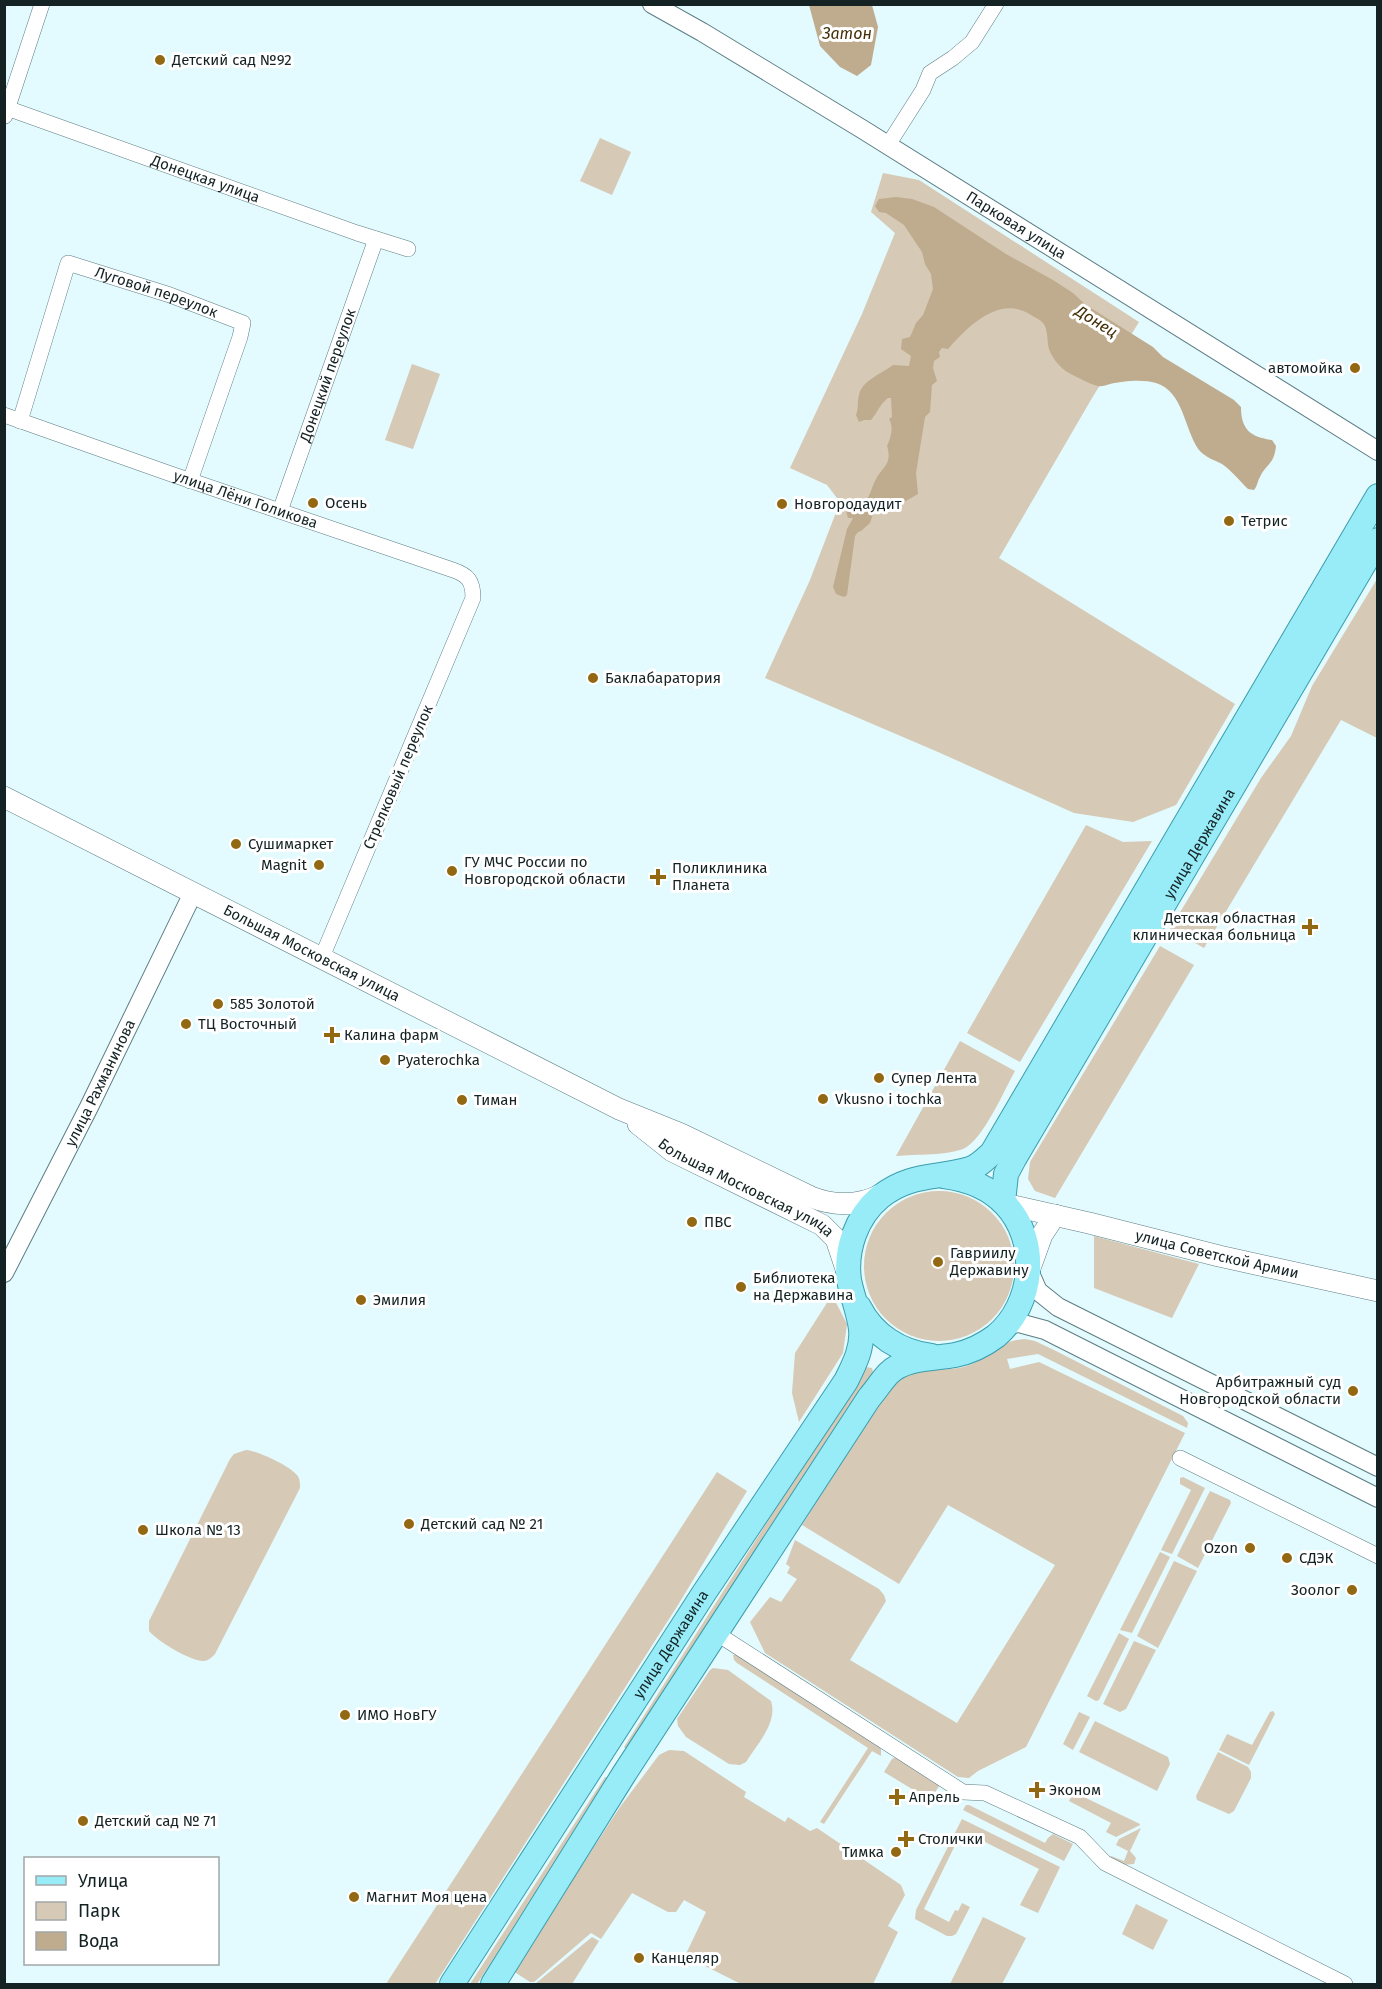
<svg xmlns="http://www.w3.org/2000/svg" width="1382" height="1989" font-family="'Fira Sans',sans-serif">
	<rect width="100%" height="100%" fill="#e3fafe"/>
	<g fill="#d6c9b6">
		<path d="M600,138l31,14 -19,43 -32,-14z"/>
		<path d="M883,173l36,7 220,142 -47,76 -93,160 236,146 -59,101 -43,17 -59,-9 -136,-61 -173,-74 45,-98 30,-78 -13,-17 -37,-17 72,-154 33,-81 -24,-21z"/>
		<path d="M412,364l28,10 -27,75 -28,-9z"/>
		<path d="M1377,579v159l-36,-18 -137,228 -34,-19 91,-151 30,-42 21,-50z"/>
		<path d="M1086,825l37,17 29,-1 -132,221 -53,-29z"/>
		<path d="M1160,946l34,19 -139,233 -20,-7 -7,-12 2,-17z"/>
		<path d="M960,1041l55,30c-10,18 -32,68 -50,77 -17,8 -49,6 -69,8z"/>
		<circle cx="939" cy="1266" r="75"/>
		<path d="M1094,1236l105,28 -27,54 -78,-30z"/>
		<path d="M832,1295l15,29 -4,29 -44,69 -7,-29 3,-40z"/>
		<path d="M1025,1339l10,2 21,10 127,65 5,7 -1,5 -149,-74 -31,5 3,10 29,-7 146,71 -159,314 -48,24 -9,7 -11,-1 -193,-124 -15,-31 20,-25 11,5 16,-23 -10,-6 3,-6 -4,-3 9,-24 84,49 5,6 2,6 -36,59 107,63 98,-158 -107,-60 -49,79 -97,-59 89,-143c10,-6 20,-9 31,-11 16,-3 33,0 48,-6 21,-9 28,-24 55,-26z"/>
		<path d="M866,1367l6,1 1,4 -244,378h-2l-3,-3z"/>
		<path d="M246,1450c12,1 42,15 50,24 4,4 4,8 4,14l-85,166c-4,4 -7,7 -12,7 -13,0 -47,-21 -54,-30v-10l81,-162 4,-5z"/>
		<path d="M717,1472l30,19 -69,114 -243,379h-49z"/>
		<path d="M1183,1477l22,11 -33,66 -11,-4 30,-60 -11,-6v-6z"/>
		<path d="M1210,1491l20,9 1,3 -33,65 -21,-12z"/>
		<path d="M1160,1552l10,5 -38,76 -12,-3z"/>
		<path d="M1174,1561l23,10 -39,77 -21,-12z"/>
		<path d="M1119,1633l10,6 -30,61 -3,1 -9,-5z"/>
		<path d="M1134,1641l22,9 -30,59 -6,3 -17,-8z"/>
		<path d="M733,1655h4l143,91 1,4v6l-9,-5 -48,73 -4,-2 48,-74 -131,-85 -3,-3z"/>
		<path d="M713,1668l15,2 43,31c7,22 -14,43 -25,61l-6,3 -11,-1 -43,-27 -8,-11 -1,-7 33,-49z"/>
		<path d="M1273,1711l2,3 -26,51 -30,-15 8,-16 25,11 18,-33z"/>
		<path d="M1079,1712l11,5 -17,33 -10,-6z"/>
		<path d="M1095,1721l73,36 2,7 -13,27 -78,-39z"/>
		<path d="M669,1750l15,1 62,41 -2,5 41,25 3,-5 22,14 7,-3 84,57 4,10 -17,31 10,6 -25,52h-132l-56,-28 21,-44 -22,-12 -8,12h-8l-36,-19 -31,46 -10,-6 -57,49h-4l-17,-11 107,-164 39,-52z"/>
		<path d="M1218,1752l30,15 3,5v6l-17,33 -5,3 -32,-14 -1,-4z"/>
		<path d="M896,1757l45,26 -11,17 -46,-28 8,-13z"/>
		<path d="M605,1777l4,1v3l-132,203h-7z"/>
		<path d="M1063,1787l77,37v1l-24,12 -10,-5 5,-9 -42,-22 3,-6 -10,-5z"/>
		<path d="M966,1805h3l76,38 3,-5 5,-4 20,10 -9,17 -101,-51z"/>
		<path d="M962,1819l98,48 -22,46 -18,-8 19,-36 -68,-34 -3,4 -8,-4 -36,74 25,13 6,-12 3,1 4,-8 8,4 -14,27 -4,2h-5l-32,-17 1,-9z"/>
		<path d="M1141,1828l-11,23 6,7 -2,6 -12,1 -12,-6 1,-3 13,5 4,-10 -12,-6 3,-6z"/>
		<path d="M1136,1904l32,16 -15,30 -31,-16z"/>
		<path d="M983,1917l43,21 -24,46h-52z"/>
		<path d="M592,1937l7,4 -27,43h-37z"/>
	</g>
	<g fill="#bfac8f">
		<path d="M809,5h63l6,22 -7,38 -14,11 -17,-9 -20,-21z"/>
		<path d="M896,197l16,2 22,8 72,47 47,26 20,13 13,12 67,42 10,10 71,43 7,7c0,22 9,30 31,33l4,6c-2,19 -10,18 -16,31 -3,5 -2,8 -6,13l-6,-1c-8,-8 -16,-18 -26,-25 -8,-4 -17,-7 -23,-14 -15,-21 -15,-58 -43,-67 -13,-4 -33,-2 -46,1 -4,1 -8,3 -12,2 -9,-2 -21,-9 -29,-13 -9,-5 -17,-15 -20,-24 -2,-7 -1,-16 -4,-23 -2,-5 -9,-8 -14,-11 -31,-21 -63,11 -83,34l-6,-1 -3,4 1,5 -6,4 -1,7 4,13 -5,4 -2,27 -5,5 -9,56 2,21 -19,11 -6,2h-8l-12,7 -3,9 -9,8 -3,1 -3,4 -8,59 -3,2 -8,-3 -3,-7 14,-58 6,-11h-5l-2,-7c6,-3 13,-5 18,-9 7,-6 7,-14 11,-21 7,-15 18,-16 12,-35 4,-9 7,-19 2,-27l3,-2 -1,-19h-3c-9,7 -10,14 -17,22h-7l-5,2 -3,-7c3,-8 1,-13 3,-20 3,-15 24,-22 34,-30l16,1 2,-10 -10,-7 1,-10 8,-2 6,-14 7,-8 10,-26 -2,-15 -6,-10 -3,-12 -18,-27 -18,-12 -7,-1 -4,-6 4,-7z"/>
	</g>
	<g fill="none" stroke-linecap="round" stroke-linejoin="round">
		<g stroke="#5c7e84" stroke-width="16">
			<g id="minor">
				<path id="s1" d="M4,107l353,126 51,16"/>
				<path d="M5,116l37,-112"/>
				<path d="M888,145l35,-55 7,-17 23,-15 19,-16 24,-38"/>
				<path id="s2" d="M4,415l167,59 282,96c15,5 20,11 20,28l-151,359"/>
				<path id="s3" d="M20,421l48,-158 102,32 73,28 -3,14 -50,144"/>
				<path id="s4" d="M280,511l96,-272"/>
				<path d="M1180,1458l198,98"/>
				<path d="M716,1633l247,159 22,1 95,44 25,26 240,121"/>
			</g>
		</g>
		<g stroke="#5c7e84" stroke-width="20">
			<g id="tertiary">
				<path id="s5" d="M652,4l50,28 160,97 516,322"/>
				<path d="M1029,1271l9,20 20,16 320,160"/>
				<path id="s6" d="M4,1273l85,-166 104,-214"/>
				<path d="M1008,1324l11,-1 26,7 333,168"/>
			</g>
		</g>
		<g stroke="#5c7e84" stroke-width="22">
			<g id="secondary">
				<path id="s7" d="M4,797l615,312 62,25 130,63c26,10 50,9 73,-4"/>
				<path id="s8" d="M638,1124l34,27 150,74 14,14 11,33"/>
				<path id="s9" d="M1005,1204l84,19 130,33 159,35"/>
				<path d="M1029,1271l13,-36 13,-20"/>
			</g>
		</g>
		<g stroke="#3c9dab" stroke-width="26">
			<g id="primary">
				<path id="s10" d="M1003,1202l3,-28 8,-15 364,-619"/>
				<path d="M859,1307c14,28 41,45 72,49"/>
				<path id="s11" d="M452,1984l252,-391 142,-212c8,-16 17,-33 15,-52 -2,-17 -9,-33 -12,-49 -4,-30 7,-63 31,-83 30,-24 56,-18 90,-28 9,-3 15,-10 22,-16l386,-657"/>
				<path d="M493,1984l131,-210 245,-376c7,-8 13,-18 20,-25 17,-16 45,-14 66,-18 15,-3 29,-10 41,-19 38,-32 44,-95 9,-132 -16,-17 -38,-25 -61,-28"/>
			</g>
		</g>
		<use href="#minor" stroke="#fff" stroke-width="15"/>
		<use href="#tertiary" stroke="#fff" stroke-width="18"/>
		<use href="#secondary" stroke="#fff" stroke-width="21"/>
		<use href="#primary" stroke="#97ecf8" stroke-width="24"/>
	</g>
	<g fill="#936813" stroke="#fff" stroke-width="2">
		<circle cx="160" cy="60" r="6"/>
		<circle cx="1355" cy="368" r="6"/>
		<circle cx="313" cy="503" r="6"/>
		<circle cx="782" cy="504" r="6"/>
		<circle cx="1229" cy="521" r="6"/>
		<circle cx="593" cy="678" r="6"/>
		<circle cx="236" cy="844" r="6"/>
		<circle cx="319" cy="865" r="6"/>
		<circle cx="452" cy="871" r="6"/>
		<path d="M655 868h6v6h6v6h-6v6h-6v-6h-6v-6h6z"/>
		<path d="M1307 918h6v6h6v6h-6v6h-6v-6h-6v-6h6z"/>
		<circle cx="218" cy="1004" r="6"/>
		<circle cx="186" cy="1024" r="6"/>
		<path d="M329 1026h6v6h6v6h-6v6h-6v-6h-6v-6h6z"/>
		<circle cx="385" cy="1060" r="6"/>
		<circle cx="879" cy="1078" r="6"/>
		<circle cx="823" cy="1099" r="6"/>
		<circle cx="462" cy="1100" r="6"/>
		<circle cx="692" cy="1222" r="6"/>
		<circle cx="938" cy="1262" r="6"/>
		<circle cx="741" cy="1287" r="6"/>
		<circle cx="361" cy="1300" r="6"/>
		<circle cx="1353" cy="1391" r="6"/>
		<circle cx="409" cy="1524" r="6"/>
		<circle cx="143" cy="1530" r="6"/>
		<circle cx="1250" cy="1548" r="6"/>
		<circle cx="1287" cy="1558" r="6"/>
		<circle cx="1352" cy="1590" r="6"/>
		<circle cx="345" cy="1715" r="6"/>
		<path d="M1034 1781h6v6h6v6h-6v6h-6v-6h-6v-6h6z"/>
		<path d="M894 1788h6v6h6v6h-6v6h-6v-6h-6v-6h6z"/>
		<circle cx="83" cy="1821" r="6"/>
		<path d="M903 1830h6v6h6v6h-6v6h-6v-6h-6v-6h6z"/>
		<circle cx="896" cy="1852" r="6"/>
		<circle cx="354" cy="1897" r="6"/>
		<circle cx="639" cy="1958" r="6"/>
	</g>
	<g text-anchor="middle" stroke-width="6" stroke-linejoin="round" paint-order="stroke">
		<g font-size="15" fill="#142224" stroke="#fff" text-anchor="start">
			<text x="172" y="65">Детский сад №92</text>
			<text x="1343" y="373" text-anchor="end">автомойка</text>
			<text x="325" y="508">Осень</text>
			<text x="794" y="509">Новгородаудит</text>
			<text x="1241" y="526">Тетрис</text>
			<text x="605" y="683">Баклабаратория</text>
			<text x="248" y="849">Сушимаркет</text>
			<text x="464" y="867">ГУ МЧС России по<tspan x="464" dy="17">Новгородской области</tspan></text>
			<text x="307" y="870" text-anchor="end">Magnit</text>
			<text x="672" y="873">Поликлиника<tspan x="672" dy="17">Планета</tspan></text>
			<text x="1296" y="923" text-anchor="end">Детская областная<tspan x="1296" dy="17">клиническая больница</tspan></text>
			<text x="230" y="1009">585 Золотой</text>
			<text x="198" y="1029">ТЦ Восточный</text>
			<text x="344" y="1040">Калина фарм</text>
			<text x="397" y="1065">Pyaterochka</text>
			<text x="891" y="1083">Супер Лента</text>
			<text x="835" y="1104">Vkusno i tochka</text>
			<text x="474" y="1105">Тиман</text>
			<text x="704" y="1227">ПВС</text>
			<text x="950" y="1258">Гавриилу<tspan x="950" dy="17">Державину</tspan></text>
			<text x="753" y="1283">Библиотека<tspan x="753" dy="17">на Державина</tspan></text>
			<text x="373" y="1305">Эмилия</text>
			<text x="1341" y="1387" text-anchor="end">Арбитражный суд<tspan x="1341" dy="17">Новгородской области</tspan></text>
			<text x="421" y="1529">Детский сад № 21</text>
			<text x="155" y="1535">Школа № 13</text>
			<text x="1238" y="1553" text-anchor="end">Ozon</text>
			<text x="1299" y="1563">СДЭК</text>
			<text x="1340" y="1595" text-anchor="end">Зоолог</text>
			<text x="357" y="1720">ИМО НовГУ</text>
			<text x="1049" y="1795">Эконом</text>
			<text x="909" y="1802">Апрель</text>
			<text x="95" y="1826">Детский сад № 71</text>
			<text x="918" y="1844">Столички</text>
			<text x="884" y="1857" text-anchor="end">Тимка</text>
			<text x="366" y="1902">Магнит Моя цена</text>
			<text x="651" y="1963">Канцеляр</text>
		</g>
		<g font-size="15" fill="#142224" stroke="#fff">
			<text dy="5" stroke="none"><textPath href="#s1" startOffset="214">Донецкая улица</textPath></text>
			<text dy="5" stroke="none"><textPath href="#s5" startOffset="426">Парковая улица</textPath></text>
			<text dy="5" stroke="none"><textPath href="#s3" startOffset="258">Луговой переулок</textPath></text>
			<text dy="5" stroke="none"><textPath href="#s4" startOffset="144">Донецкий переулок</textPath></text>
			<text dy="5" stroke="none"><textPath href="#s2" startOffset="256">улица Лёни Голикова</textPath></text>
			<text transform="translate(398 777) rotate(-67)" y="5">Стрелковый переулок</text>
			<text dy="5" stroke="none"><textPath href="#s10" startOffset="411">улица Державина</textPath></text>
			<text dy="5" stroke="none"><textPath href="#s7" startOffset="345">Большая Московская улица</textPath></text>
			<text dy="5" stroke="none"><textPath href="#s6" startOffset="213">улица Рахманинова</textPath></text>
			<text dy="5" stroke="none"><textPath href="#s8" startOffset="126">Большая Московская улица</textPath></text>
			<text dy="5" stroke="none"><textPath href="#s9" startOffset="218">улица Советской Армии</textPath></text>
			<text dy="5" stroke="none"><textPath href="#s11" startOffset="404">улица Державина</textPath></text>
		</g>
		<g font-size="16" font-style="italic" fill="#442f08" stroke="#fff">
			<text x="847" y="39">Затон</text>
			<text transform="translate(1097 321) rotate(32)" y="6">Донец</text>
		</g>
	</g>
	<rect width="1382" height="1989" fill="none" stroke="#142224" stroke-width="12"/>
	<rect x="24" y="1857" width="195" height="108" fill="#ffffff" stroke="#a1a7a7" stroke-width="1.5"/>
	<rect x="36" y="1876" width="30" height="9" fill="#97ecf8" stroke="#a1a7a7" stroke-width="1.5"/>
	<text x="78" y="1887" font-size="18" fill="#142224">Улица</text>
	<rect x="36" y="1902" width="30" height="18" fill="#d6c9b6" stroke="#a1a7a7" stroke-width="1.5"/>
	<text x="78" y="1917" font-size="18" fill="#142224">Парк</text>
	<rect x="36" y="1932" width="30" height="18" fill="#bfac8f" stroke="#a1a7a7" stroke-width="1.5"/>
	<text x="78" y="1947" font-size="18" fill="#142224">Вода</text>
</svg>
